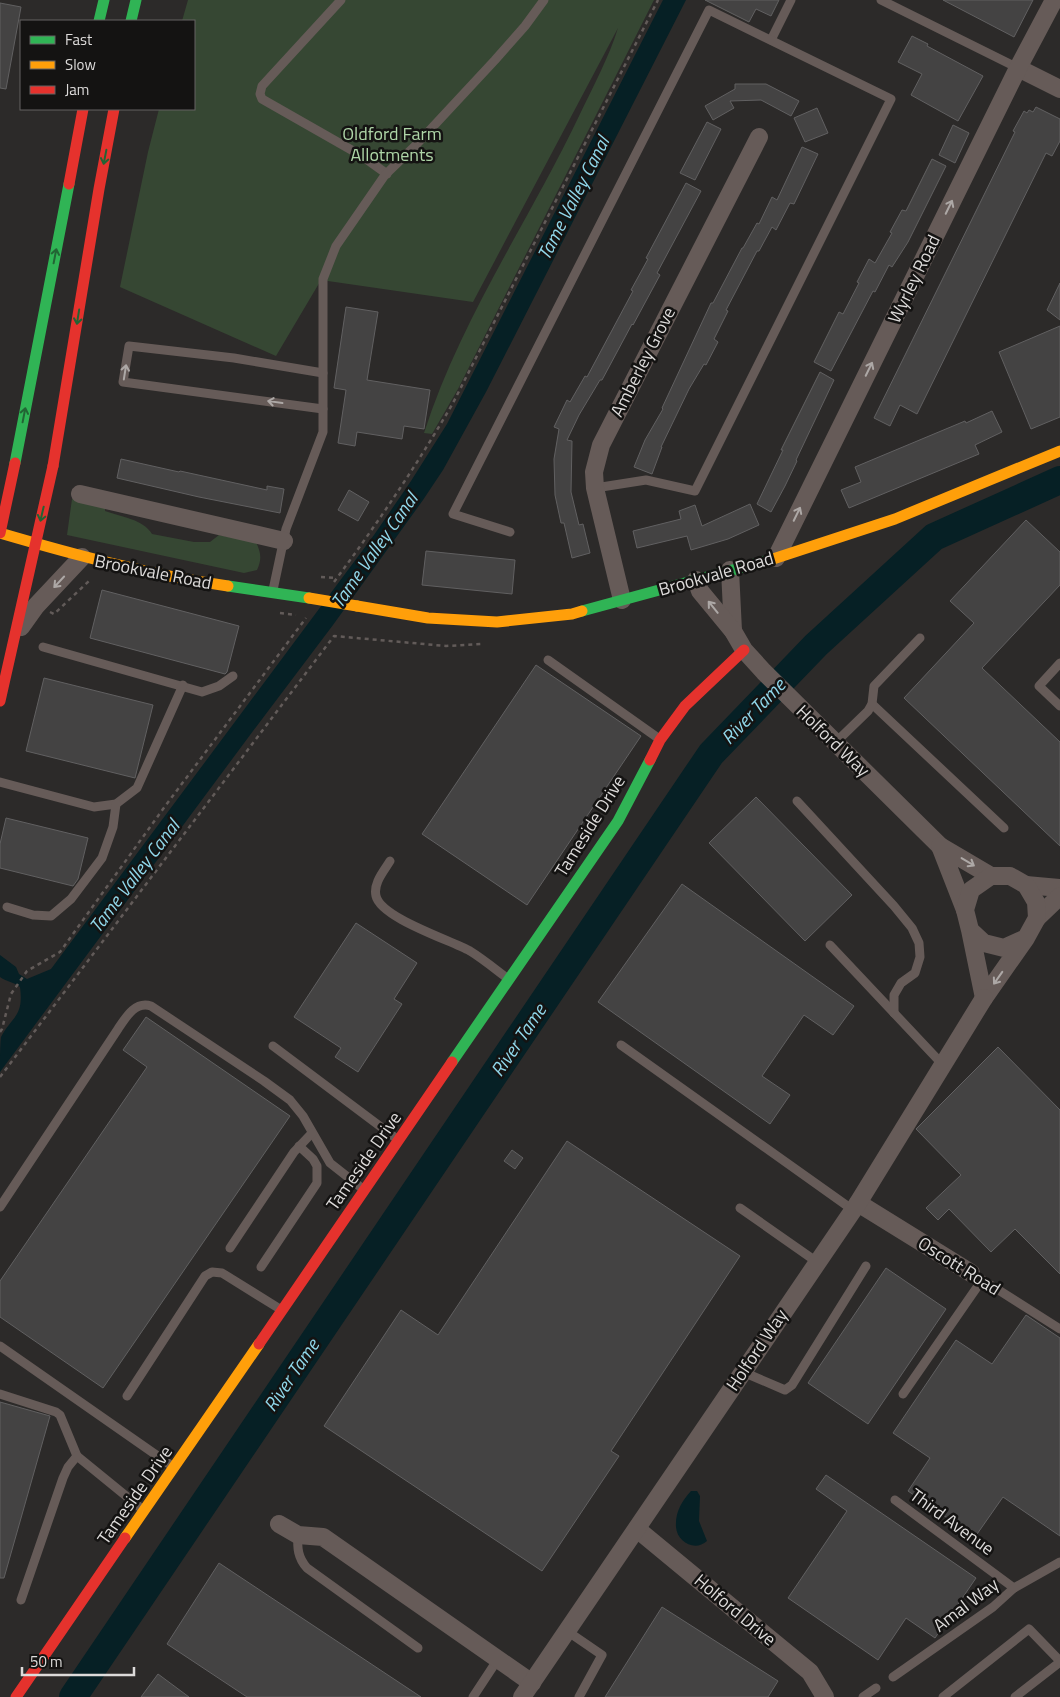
<svg xmlns="http://www.w3.org/2000/svg" width="1060" height="1697" font-family="'Titillium Web',sans-serif">
	<rect width="100%" height="100%" fill="#2c2a29"/>
	<g fill="#364733">
		<path d="M188,0h466l-196,389 -26,45 -8,-1c36,-113 105,-212 156,-319 13,-27 29,-57 38,-86l-145,274 -152,-22 -45,76 -156,-69 28,-135 11,-43h35v-88h-12z"/>
		<path d="M72,499l33,7v5c16,6 38,8 47,23l42,8h16l9,-7 37,7c5,11 6,17 1,28l-13,3 -177,-38z"/>
	</g>
	<g fill="#062025">
		<path d="M663,0h23l-200,392 -43,78 -20,30 -90,125 -80,106 -253,341c0,-8 0,-29 1,-35 11,-21 23,-20 19,-50 -6,-5 -13,-5 -20,-10v-22l16,12 3,7 8,5 24,-10 323,-434 37,-54 36,-57z"/>
		<path d="M691,1491h6l3,5 -1,25 8,20c-12,11 -30,1 -31,-14 -1,-15 6,-26 15,-36z"/>
	</g>
	<g fill="none" stroke-linecap="round" stroke-linejoin="round">
		<path stroke="#062025" stroke-width="28" d="M73,1697l638,-943 105,-109 118,-108 126,-57"/>
	</g>
	<g fill="#444343" stroke="#616061">
		<path d="M705,0h74l-8,16 -15,-7 -7,13z"/>
		<path d="M943,0h90l-19,37z"/>
		<path d="M0,3l21,4 -15,82 -6,-1z"/>
		<path d="M912,36l16,8 -1,2 56,30 -25,45 -47,-26 11,-21 -24,-12z"/>
		<path d="M735,84h31l33,17 -8,15 -30,-16 -31,1 4,7 -21,12 -8,-14 30,-17z"/>
		<path d="M1036,107l24,12v22l-8,15 -6,-3 -129,261 -17,-9 -10,21 -16,-8 141,-286 -2,-1 11,-20 3,2 2,-3 4,2z"/>
		<path d="M817,108l11,25 -23,9 -11,-24z"/>
		<path d="M707,122l14,7 -26,51 -15,-7z"/>
		<path d="M953,125l16,8 -14,30 -16,-8z"/>
		<path d="M802,147l16,7 -24,50 -4,-1 -14,27 -4,-3 -13,24h-2l-31,59 2,1 -14,28 4,3 -12,23 -2,-1 -15,25 -28,58h1l-10,27 -18,-7 11,-27 18,-31 -1,-1 49,-105h2l29,-55h1l14,-25 2,1 13,-27 5,3z"/>
		<path d="M932,159l14,7 -38,76 -16,25 -3,-2 -14,27 -2,-1 -42,80 -17,-9 25,-50 4,2 16,-31 -2,-1 12,-23 6,4 17,-30 -2,-1 12,-22 4,1z"/>
		<path d="M686,183l15,8 -44,82 3,2 -27,50 -1,-1 -30,56h-2l-21,35 -12,25 5,1 -1,51 8,33 4,-1 7,29 -18,5 -8,-35h-3l-6,-28 -1,-36 5,-30 -5,-2 13,-27 3,2 15,-26 2,1 46,-86 -2,-1 17,-31 -2,-1z"/>
		<path d="M1060,283v37l-13,-10z"/>
		<path d="M346,307l32,5 -11,68 63,10 -6,39 -20,-3 -2,13 -45,-7 -2,14 -17,-3 8,-53 -12,-2z"/>
		<path d="M1060,326v91l-29,12 -32,-77z"/>
		<path d="M820,372l14,8 -38,80 1,1 -12,25 -14,26 -14,-8 26,-54h-2z"/>
		<path d="M992,411l10,21 -27,13 4,9 -130,54 -8,-18 20,-8 -6,-15 110,-46 1,2z"/>
		<path d="M121,459l58,13 1,-1 87,19v-4l17,3 -4,24 -81,-16 -82,-19z"/>
		<path d="M349,490l20,12 -11,19 -20,-11z"/>
		<path d="M750,504l9,21 -31,14 -37,11 -4,-14 -50,12 -4,-17 48,-12 -2,-8 16,-6 7,21z"/>
		<path d="M1026,520l34,32v33l-78,83 78,74v104l-156,-148 70,-75 -24,-22z"/>
		<path d="M426,551l89,9 -3,34 -90,-9z"/>
		<path d="M102,590l137,36 -12,46 -2,2 -135,-36z"/>
		<path d="M536,665l105,71 -114,169 -105,-71z"/>
		<path d="M44,678l109,27 -18,73 -109,-27z"/>
		<path d="M756,797l96,98 -47,46 -96,-98z"/>
		<path d="M6,818l82,20 -10,41 -5,7 -73,-18v-24z"/>
		<path d="M682,884l172,122 -21,29 -29,-20 -42,61 28,19 -20,29 -172,-122z"/>
		<path d="M356,923l61,40 -23,36 8,5 -44,68 -23,-15 6,-9 -47,-31z"/>
		<path d="M146,1017l144,99 -187,272 -103,-71v-36l147,-214 -24,-17z"/>
		<path d="M998,1047l62,63v164l-45,-45 -24,23 -42,-43 -11,11 -12,-12 35,-33 -45,-46z"/>
		<path d="M567,1141l173,115 -129,195 8,5 -77,115 -218,-145 77,-116 37,25z"/>
		<path d="M512,1150l11,8 -8,11 -11,-8z"/>
		<path d="M886,1268l60,41 -78,115 -60,-41z"/>
		<path d="M1026,1315l34,23v198l-57,-39 -28,40 -67,-46 22,-33 -37,-25 63,-93 36,24z"/>
		<path d="M0,1402l50,14 -46,162h-4z"/>
		<path d="M826,1475l150,103 -41,60 -29,-20 -28,42 -90,-62 59,-87 -31,-22z"/>
		<path d="M219,1563l202,134h-174l-80,-53z"/>
		<path d="M662,1607l116,74 -10,16h-163z"/>
		<path d="M158,1674l31,23h-48z"/>
	</g>
	<g fill="none" stroke-linecap="round" stroke-linejoin="round">
		<g stroke="#625b59" stroke-width="2.5" stroke-dasharray="4 4" stroke-linecap="butt">
			<path d="M321,577l15,1"/>
			<path d="M334,582c43,-58 83,-117 119,-179l205,-403"/>
			<path d="M50,612l4,2 35,-33"/>
			<path d="M0,1032l2,-3 9,-35 16,-23 33,-19 103,-143 143,-191"/>
			<path d="M0,1077l334,-441 112,10 35,-2"/>
		</g>
		<g stroke="#665b58" stroke-width="9">
			<path d="M341,0l-79,86 -2,8 2,5 100,57 25,18"/>
			<path d="M881,0l137,68"/>
			<path d="M771,40l20,-40"/>
			<path d="M323,409l-200,-27 6,-36 105,12 89,15"/>
			<path d="M510,532l-57,-18 256,-504 182,89 -196,392 -49,-11 -51,8"/>
			<path d="M273,590l13,-61 37,-97v-153l13,-33 49,-71 30,-29 80,-86 30,-34 19,-26"/>
			<path d="M43,647l159,45 17,-6 14,-10"/>
			<path d="M548,660l110,78"/>
			<path d="M1060,663l-21,23 21,20"/>
			<path d="M872,704l132,124"/>
			<path d="M835,743l33,-32 4,-7 2,-18 46,-48"/>
			<path d="M0,782l94,25 22,-3 21,-16 46,-103"/>
			<path d="M797,801l97,105 18,22 7,15 1,14 -5,16 -14,10 -7,12v18"/>
			<path d="M390,861c-6,10 -17,22 -14,35 5,22 74,44 94,55 13,8 25,18 37,27"/>
			<path d="M7,907l26,8 18,1 20,-17 31,-41 11,-31 3,-23"/>
			<path d="M830,945l113,120"/>
			<path d="M621,1045l232,165"/>
			<path d="M273,1046l124,93"/>
			<path d="M0,1207l118,-178c8,-12 17,-28 33,-23l113,75 26,19 13,16 27,47 33,26"/>
			<path d="M740,1208l77,54"/>
			<path d="M230,1248l64,-96 18,-19"/>
			<path d="M261,1267l56,-84v-17l-4,-7 -14,-13"/>
			<path d="M978,1277l82,52"/>
			<path d="M0,1346l172,120"/>
			<path d="M743,1372l42,18 7,-5 74,-119"/>
			<path d="M0,1394l56,18 4,3 17,41 65,53"/>
			<path d="M903,1394l79,-114"/>
			<path d="M127,1396l78,-120 7,-4 10,1 58,36"/>
			<path d="M895,1500l119,88"/>
			<path d="M298,1535c-1,13 0,23 9,33l111,80"/>
			<path d="M21,1600l42,-122 5,-11 9,-11"/>
			<path d="M567,1631l35,24 -23,42"/>
			<path d="M893,1677l100,-70 21,-19 46,-26"/>
			<path d="M473,1697l25,-38"/>
			<path d="M863,1697l13,-9"/>
			<path d="M943,1697l86,-68 31,32"/>
			<path d="M1015,1697l45,-35"/>
		</g>
		<g stroke="#665b58" stroke-width="18">
			<path d="M1018,68l42,21"/>
			<path d="M80,494l204,47"/>
			<path d="M776,558l242,-490 36,-68"/>
			<path d="M730,570l3,61"/>
			<path d="M696,580l4,11 33,40 11,19 20,22 176,174"/>
			<path d="M622,600l-27,-112 -1,-16 7,-27 158,-308"/>
			<path d="M21,627l15,-21 46,-49"/>
			<path d="M1026,885l34,3"/>
			<path d="M965,910l-25,-64 51,30"/>
			<path d="M1037,918l23,-22"/>
			<path d="M970,930l14,68 42,-60 11,-20 -1,-16 -10,-17 -16,-9h-19l-20,14 -6,20 5,20 14,13 20,5 22,-10"/>
			<path d="M858,1203l113,70"/>
			<path d="M279,1524l19,11 25,2 209,146"/>
			<path d="M637,1529l173,143 15,25"/>
			<path d="M522,1697l336,-494 126,-205"/>
		</g>
		<g stroke="#30b455" stroke-width="11">
			<path d="M99,21l5,-21"/>
			<path d="M131,21l5,-21"/>
			<path d="M15,463l54,-279"/>
			<path d="M228,586l81,12"/>
			<path d="M582,611l191,-52"/>
			<path d="M452,1062l166,-241 32,-61"/>
		</g>
		<g stroke="#ff9f0a" stroke-width="11">
			<path d="M0,533c75,22 150,42 228,53"/>
			<path d="M773,559l122,-40 165,-68"/>
			<path d="M357,606l71,12 69,4 75,-8 10,-3"/>
			<path d="M125,1538l134,-194"/>
		</g>
		<g stroke="#e5322d" stroke-width="11">
			<path d="M69,184l14,-75"/>
			<path d="M53,466l46,-277 15,-80"/>
			<path d="M650,760l10,-20 25,-34 59,-56"/>
			<path d="M259,1344l193,-282"/>
			<path d="M16,1697l109,-159"/>
		</g>
		<path stroke="#625b59" stroke-width="2.5" stroke-dasharray="4 4" stroke-linecap="butt" d="M280,613l16,2"/>
		<path stroke="#ff9f0a" stroke-width="11" d="M309,598l48,8"/>
		<g stroke="#e5322d" stroke-width="11">
			<path d="M0,533l15,-70"/>
			<path d="M0,701l53,-235"/>
		</g>
	</g>
	<defs><path id="oneway-shaft" d="M-6 0H5M1.5-3L5.5 0L1.5 3" fill="none" stroke-width="1.6" stroke-linecap="round" stroke-linejoin="round" transform="scale(1.25)"/></defs>
	<g stroke="#226434">
		<use href="#oneway-shaft" transform="translate(105 157) rotate(101)"/>
		<use href="#oneway-shaft" transform="translate(55 256) rotate(-79)"/>
		<use href="#oneway-shaft" transform="translate(78 317) rotate(99)"/>
		<use href="#oneway-shaft" transform="translate(24 415) rotate(-79)"/>
		<use href="#oneway-shaft" transform="translate(42 514) rotate(103)"/>
	</g>
	<g stroke="#ada8a6">
		<use href="#oneway-shaft" transform="translate(949 207) rotate(-64)"/>
		<use href="#oneway-shaft" transform="translate(869 369) rotate(-64)"/>
		<use href="#oneway-shaft" transform="translate(125 372) rotate(-81)"/>
		<use href="#oneway-shaft" transform="translate(275 402) rotate(-172)"/>
		<use href="#oneway-shaft" transform="translate(797 514) rotate(-64)"/>
		<use href="#oneway-shaft" transform="translate(59 582) rotate(133)"/>
		<use href="#oneway-shaft" transform="translate(713 607) rotate(-129)"/>
		<use href="#oneway-shaft" transform="translate(968 862) rotate(31)"/>
		<use href="#oneway-shaft" transform="translate(998 978) rotate(125)"/>
	</g>
	<g text-anchor="middle" stroke-width="5" stroke-linejoin="round" paint-order="stroke">
		<g font-size="18" fill="#aed5a7" stroke="#141312">
			<text x="392" y="140">Oldford Farm<tspan x="392" dy="21">Allotments</tspan></text>
		</g>
		<g font-size="18" fill="#dddbda" stroke="#141312">
			<text transform="translate(914 279) rotate(-64)" y="6">Wyrley Road</text>
			<text transform="translate(643 362) rotate(-63)" y="6">Amberley Grove</text>
			<text transform="translate(153 572) rotate(11)" y="6">Brookvale Road</text>
			<text transform="translate(716 574) rotate(-16)" y="6">Brookvale Road</text>
			<text transform="translate(833 741) rotate(44)" y="6">Holford Way</text>
			<text transform="translate(590 826) rotate(-58)" y="6">Tameside Drive</text>
			<text transform="translate(364 1161) rotate(-55)" y="6">Tameside Drive</text>
			<text transform="translate(959 1266) rotate(32)" y="6">Oscott Road</text>
			<text transform="translate(757 1350) rotate(-56)" y="6">Holford Way</text>
			<text transform="translate(135 1495) rotate(-55)" y="6">Tameside Drive</text>
			<text transform="translate(952 1522) rotate(36)" y="6">Third Avenue</text>
			<text transform="translate(966 1605) rotate(-37)" y="6">Amal Way</text>
			<text transform="translate(735 1610) rotate(40)" y="6">Holford Drive</text>
		</g>
		<g font-size="19" font-style="italic" fill="#90d7ea" stroke="#141312">
			<text transform="translate(573 198) rotate(-63)" y="7">Tame Valley Canal</text>
			<text transform="translate(374 550) rotate(-55)" y="7">Tame Valley Canal</text>
			<text transform="translate(753 711) rotate(-46)" y="7">River Tame</text>
			<text transform="translate(134 876) rotate(-53)" y="7">Tame Valley Canal</text>
			<text transform="translate(518 1040) rotate(-56)" y="7">River Tame</text>
			<text transform="translate(291 1375) rotate(-56)" y="7">River Tame</text>
		</g>
	</g>
	<rect x="20" y="20" width="175" height="90" fill="#141312" stroke="#646362"/>
	<rect x="30" y="36" width="25" height="8" fill="#30b455" stroke="#646362"/>
	<text x="65" y="45" font-size="15" fill="#dddbda">Fast</text>
	<rect x="30" y="61" width="25" height="8" fill="#ff9f0a" stroke="#646362"/>
	<text x="65" y="70" font-size="15" fill="#dddbda">Slow</text>
	<rect x="30" y="86" width="25" height="8" fill="#e5322d" stroke="#646362"/>
	<text x="65" y="95" font-size="15" fill="#dddbda">Jam</text>
	<path d="M22 1667v8h112v-8" fill="none" stroke="#dddbda" stroke-width="2.5"/>
	<text x="30" y="1667" font-size="15" fill="#dddbda" stroke="#141312" stroke-width="4" paint-order="stroke">50 m</text>
</svg>
